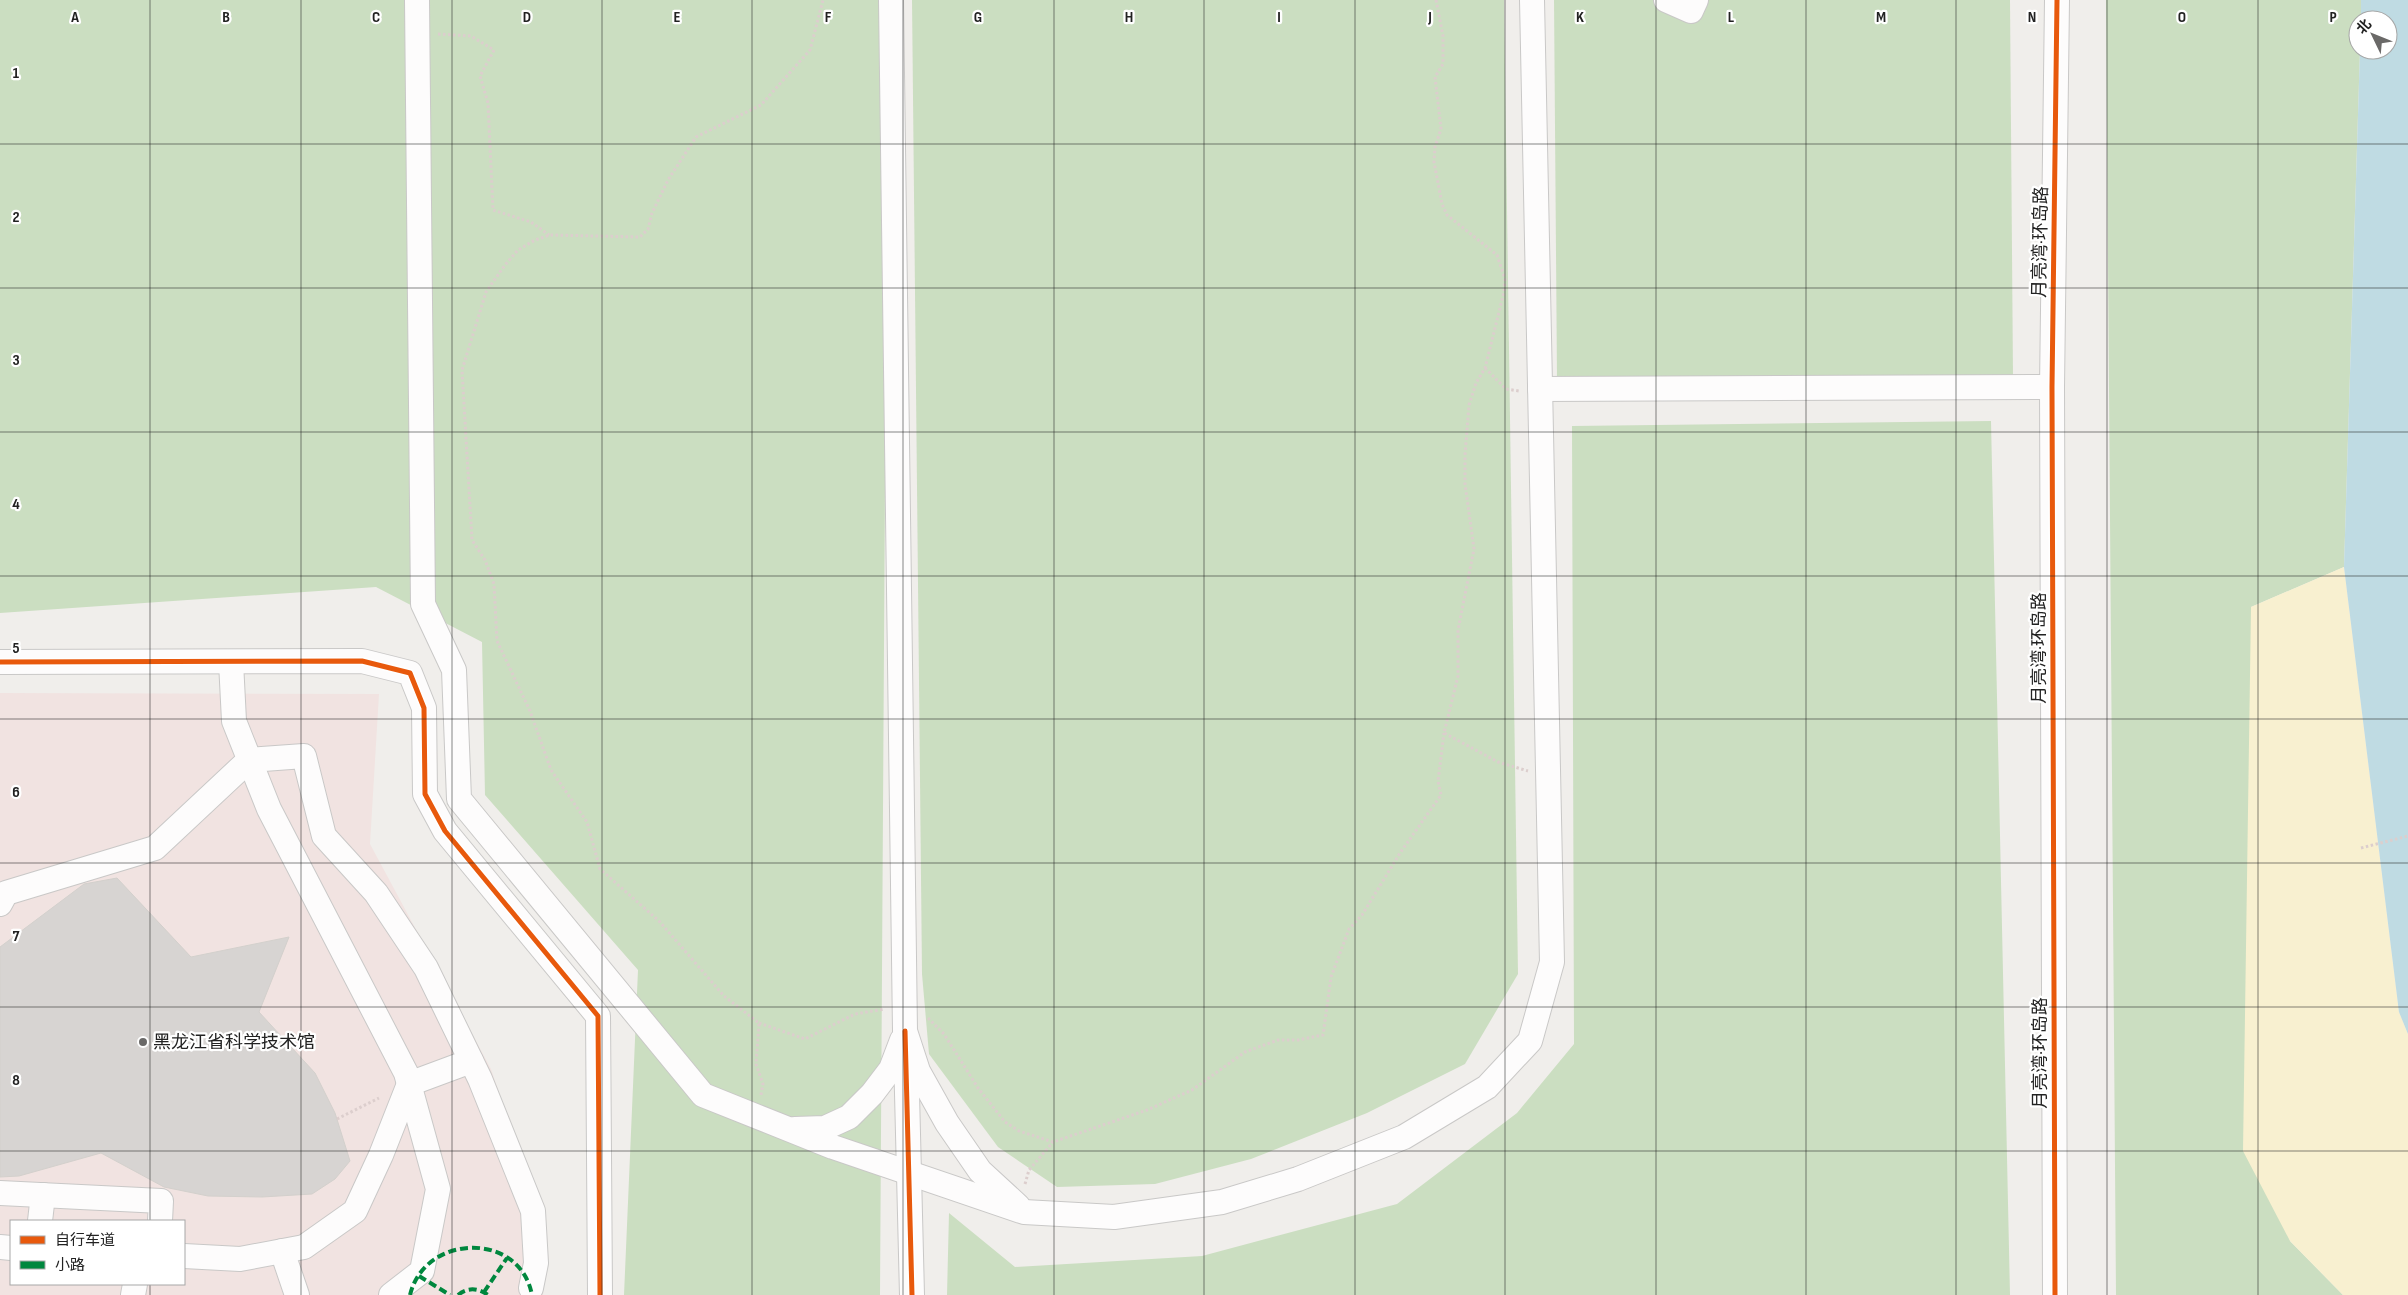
<svg xmlns="http://www.w3.org/2000/svg" width="2408" height="1295" font-family="'Sofia Sans Condensed','Noto Sans SC',sans-serif">
	<rect width="100%" height="100%" fill="#f0eeeb"/>
	<path fill="#f1e3e1" fill-rule="evenodd" d="M0,693l379,1 -9,150 121,225 56,165 -4,61h-543zM11,1221h173v63h-173z"/>
	<g fill="#cbdec1">
		<path d="M0,0h888l-8,1295h-256l14,-325 -153,-175 -3,-153 -106,-55 -376,26z"/>
		<path d="M912,0h592l14,974 -53,90 -98,49 -116,46 -96,25 -98,3 -59,-40 -69,-93 -7,-80z"/>
		<path d="M1554,0h456l3,376 -456,3z"/>
		<path d="M2106,0h255v20h-3v30h2l-16,517 -93,40 39,634 53,54h-227z"/>
		<path d="M1991,421l19,874h-1063l2,-82 66,54 187,-11 195,-52 120,-91 57,-69 -2,-618z"/>
	</g>
	<path fill="#f8f0d0" d="M2344,567l55,445 9,22v261h-65l-53,-54 -47,-90 8,-544z"/>
	<path fill="#bfdbe3" d="M2361,0h47v1034l-9,-22 -55,-445 16,-517h28v-30h-27z"/>
	<path fill="#d7d4d2" stroke="#d3d0cc" d="M117,878l74,79 98,-20 -30,75 56,61 20,40 15,48 -15,18 -23,15 -50,3 -54,-1 -44,-9 -63,-34 -82,23 -19,1v-230l84,-63z"/>
	<g fill="none" stroke-linecap="round" stroke-linejoin="round">
		<g stroke="#c9c8c7" stroke-width="26">
			<g id="minor">
				<path d="M417,0l6,604 31,66 5,129 244,296 130,52 191,65 90,5 108,-15 76,-23 106,-42 83,-50 43,-46 22,-79 -20,-962"/>
				<path d="M891,0l14,1031 13,40 29,52 33,48 38,35"/>
				<path d="M1666,0l25,11 5,-11"/>
				<path d="M1540,389l512,-2"/>
				<path d="M0,662l362,-1 48,12 14,35 1,86 20,37 153,185 2,279"/>
				<path d="M231,662l3,59 35,88 137,264 32,116 -16,82 -31,24"/>
				<path d="M0,904l6,-11 149,-45 94,-88 55,-4 20,80 52,57 50,75 54,111 53,132 3,52 -5,25"/>
				<path d="M906,1053l6,242"/>
				<path d="M795,1129l30,-1 24,-11 23,-23 19,-25 11,-29"/>
				<path d="M0,1193l161,8 -1,20"/>
				<path d="M40,1221l3,-26"/>
				<path d="M0,1247l11,1"/>
				<path d="M282,1251l15,44"/>
				<path d="M184,1256l56,3 64,-12 51,-36 26,-56 28,-71 62,-23"/>
				<path d="M133,1295l2,-11"/>
				<path d="M2055,1295l-3,-908 5,-387"/>
			</g>
		</g>
		<g stroke="#dccecd" stroke-width="3" stroke-dasharray="2.5 2.5" stroke-linecap="butt">
			<path d="M1436,0l7,36v28l-8,13 6,52 -6,18 -1,15 8,42 5,11 50,40 8,24 -1,13 -19,76 -9,15 -7,22 -4,50v29l9,65 -16,81v46l-14,57 54,29 30,9"/>
			<path d="M438,34l33,2 23,14 -14,26 8,27 5,107 38,12 18,13"/>
			<path d="M1485,368l21,21 13,2"/>
			<path d="M2361,848l47,-12"/>
			<path d="M928,1018l16,16 34,54 27,34 14,9 34,11 94,-32 45,-20 53,-38 33,-12h20l25,-5 8,-58 18,-48 13,-14 38,-62 41,-58 -3,-14 6,-48"/>
			<path d="M759,1023l46,16 50,-25 30,-5"/>
			<path d="M761,1095l2,-11 -7,-20 3,-41 -35,-27 -65,-75 -59,-52 -13,-47 -36,-52 -21,-59 -33,-70 -3,-57 -9,-24 -13,-20 -10,-170 24,-78 19,-27 13,-15 17,-10 15,-5 90,2 8,-8 4,-16 16,-33 28,-43 65,-32 49,-55 13,-50"/>
			<path d="M337,1119l42,-21"/>
			<path d="M1025,1184l4,-14 24,-28"/>
		</g>
		<use href="#minor" stroke="#fdfcfc" stroke-width="24"/>
		<g stroke="#00873e" stroke-width="4" stroke-dasharray="8 4" stroke-linecap="butt">
			<path d="M419,1276l31,19"/>
			<path d="M484,1292l23,-34"/>
			<path d="M410,1295c15,-62 110,-64 122,0"/>
			<path d="M458,1295c10,-8 20,-7 30,0"/>
		</g>
		<g stroke="#fff" stroke-width="8">
			<g id="cycleway">
				<path d="M0,662l362,-1 48,12 14,35 1,86 20,37 153,185 2,279"/>
				<path d="M905,1031l7,264"/>
				<path d="M2055,1295l-3,-908 5,-387"/>
			</g>
		</g>
		<use href="#cycleway" stroke="#e8590c" stroke-width="5"/>
	</g>
	<path fill="none" stroke="#222" stroke-width="1" stroke-opacity="0.55" d="M150,0v1221M301,0v1295M452,0v1295M602,0v1295M752,0v1295M903,0v1295M1054,0v1295M1204,0v1295M1355,0v1295M1505,0v1295M1656,0v1295M1806,0v1295M1956,0v1295M2107,0v1295M2258,0v1295M0,144h2408M0,288h2408M0,432h2408M0,576h2408M0,719h2408M0,863h2408M0,1007h2408M0,1151h2408M150,1284v11"/>
	<circle fill="#6a6968" stroke="#fff" stroke-width="2" cx="143" cy="1042" r="5"/>
	<g text-anchor="middle" stroke-width="4.5" stroke-linejoin="round" paint-order="stroke">
		<g font-size="18" fill="#222" stroke="#fff">
			<text transform="translate(2040 242) rotate(-89)" y="6">月亮湾·环岛路</text>
			<text transform="translate(2039 648) rotate(-90)" y="6">月亮湾·环岛路</text>
			<text transform="translate(2040 1053) rotate(-90)" y="6">月亮湾·环岛路</text>
		</g>
		<g font-size="18" fill="#222" stroke="#fff" text-anchor="start">
			<text x="153" y="1048">黑龙江省科学技术馆</text>
		</g>
	</g>
	<g font-size="16" text-anchor="middle" font-weight="bold" fill="#222" stroke="#fff" stroke-width="4.5" stroke-linejoin="round" paint-order="stroke">
		<text x="75" y="22">A</text>
		<text x="226" y="22">B</text>
		<text x="376" y="22">C</text>
		<text x="527" y="22">D</text>
		<text x="677" y="22">E</text>
		<text x="828" y="22">F</text>
		<text x="978" y="22">G</text>
		<text x="1129" y="22">H</text>
		<text x="1279" y="22">I</text>
		<text x="1430" y="22">J</text>
		<text x="1580" y="22">K</text>
		<text x="1731" y="22">L</text>
		<text x="1881" y="22">M</text>
		<text x="2032" y="22">N</text>
		<text x="2182" y="22">O</text>
		<text x="2333" y="22">P</text>
		<text x="16" y="78">1</text>
		<text x="16" y="222">2</text>
		<text x="16" y="365">3</text>
		<text x="16" y="509">4</text>
		<text x="16" y="653">5</text>
		<text x="16" y="797">6</text>
		<text x="16" y="941">7</text>
		<text x="16" y="1085">8</text>
	</g>
	<rect x="10" y="1220" width="175" height="65" fill="#ffffff" stroke="#a7a7a7"/>
	<rect x="20" y="1236" width="25" height="8" fill="#e8590c" stroke="#a7a7a7"/>
	<text x="55" y="1245" font-size="15" fill="#222222">自行车道</text>
	<rect x="20" y="1261" width="25" height="8" fill="#00873e" stroke="#a7a7a7"/>
	<text x="55" y="1270" font-size="15" fill="#222222">小路</text>
	<g transform="translate(2373 35) rotate(313)"><circle r="24" fill="#ffffff" stroke="#a7a7a7"/>
	<path d="M0-4L9 19L0 12L-9 19Z" fill="#6a6968"/>
	<text y="-8" font-size="14" font-weight="bold" text-anchor="middle" fill="#222222">北</text>
	</g>
</svg>
